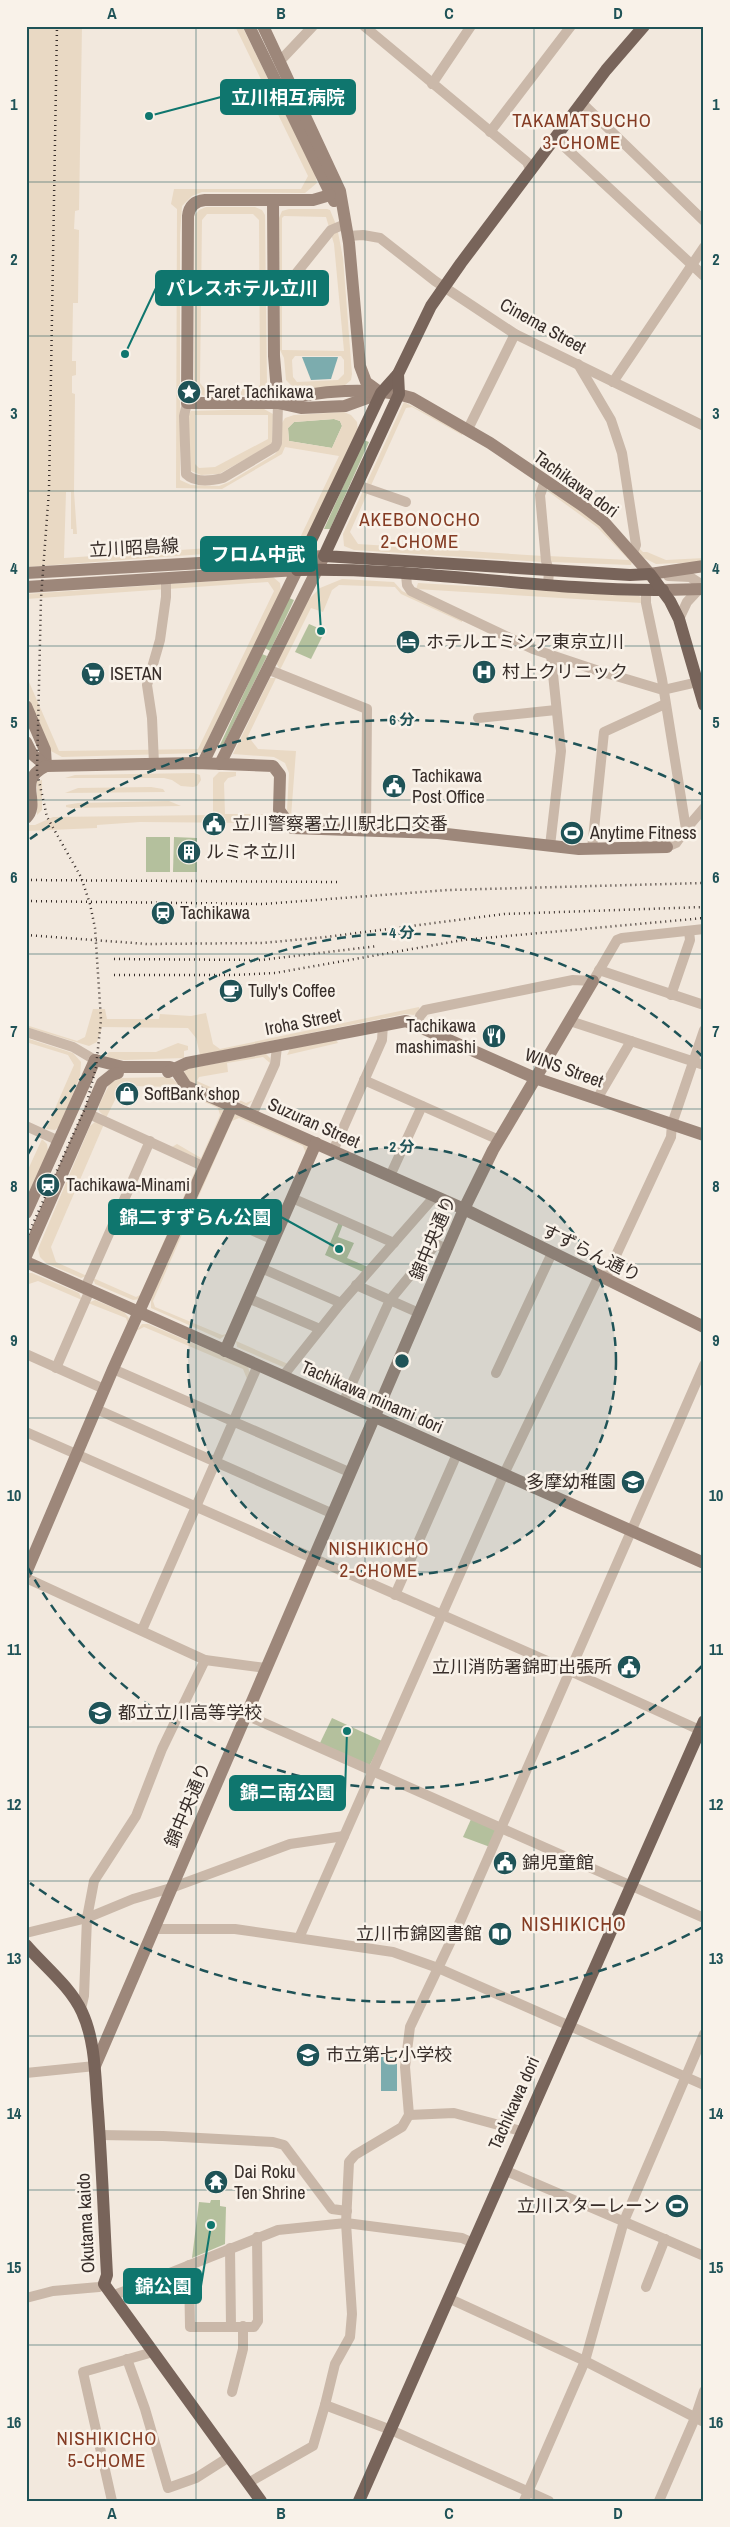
<svg xmlns="http://www.w3.org/2000/svg" width="730" height="2527" font-family="'Archivo Narrow','Noto Sans JP',sans-serif">
	<rect width="100%" height="100%" fill="#f2e8dd"/>
	<g fill="#b4c09d">
		<path d="M334,419l6,2 2,5 -10,22 -43,-7 -1,-13 6,-6z"/>
		<path d="M364,440l5,2 -39,87h-6z"/>
		<path d="M289,598l5,2 -24,51 -5,-3z"/>
		<path d="M309,624l16,7 -14,28 -16,-7z"/>
		<path d="M262,654l5,2 -45,91h-3z"/>
		<rect x="146" y="837" width="24" height="35"/>
		<path d="M174,837l23,1v34h-24z"/>
		<path d="M339,1222l4,2 -5,13 16,6 -7,15 21,9 -5,5 -38,-17z"/>
		<path d="M332,1718l50,23 -13,26 -49,-24z"/>
		<path d="M472,1817l27,11 -9,19 -27,-10z"/>
		<path d="M211,2200h9v6l6,1 -1,37 -33,14 7,-56 11,1z"/>
	</g>
	<g fill="#e9d9c4" fill-rule="evenodd">
		<path d="M28,26h54l-3,184 -4,1 -1,18 5,1 -1,73h-5l-1,58h4v14l-4,1v17l3,1 -1,98 3,42h-4v-5h-2v-37h-5l-2,66 234,-16 41,-86 -54,-9 -3,7 -60,35 -46,-1 1,-279 -6,-5 3,-15h127l7,-13 -73,-150h7l73,148 2,9 -12,10 -103,-1 -10,4 -10,10 -2,29v245l11,5 28,1 10,-4 46,-28 3,-4 4,-27 3,-5 9,-3 50,-3 7,3 6,7 1,9 -53,113 -5,3 -274,20zM334,419l6,2 2,5 -10,22 -43,-7 -1,-13 6,-6z"/>
		<path d="M206,207h49l7,3 3,5 2,169 -6,11 -56,1 -8,-3 -3,-5 1,-173 4,-5zM207,214h46l6,6 1,165 -4,4h-51l-5,-6 2,-163z"/>
		<path d="M289,209h38l3,1 7,17 6,31 9,116 -1,6 -7,6 -43,4 -8,-3 -7,-7 -2,-22 -4,-8 -1,-132 3,-7zM284,216l42,1 8,27 10,107 -62,-1v-132zM295,356h46l3,4v14l-6,6 -41,2 -4,-5 -1,-17z"/>
		<path d="M404,402l59,30 -1,3 -50,-28 -6,1 -56,124 8,12 185,12 -1,6 -188,-12 -10,-4 -1,-12z"/>
		<path d="M264,409l9,5 -1,30 -53,30 -18,1 -10,-4 -3,-6v-49l3,-5zM195,415h73v24l-53,28 -16,1 -4,-4z"/>
		<path d="M549,489l50,35 33,38 -1,3 -81,-3 -2,-6 81,4 -32,-33 -51,-37z"/>
		<path d="M639,548l4,4h4l19,8 38,-2v4l-48,2 -12,-6 -6,-5z"/>
		<path d="M273,577l7,6 1,9 -80,161 -139,4 -11,-6 -25,-59v-17l33,76 139,-2 76,-158 -6,-9 -242,17v-5z"/>
		<path d="M342,579l52,3 8,9 60,27v4l-61,-28 -6,-7 -56,-2 -7,5 -9,22 -12,-4 -31,62 -4,-7 32,-63 12,-12z"/>
		<path d="M418,583l221,13 4,3 -1,4 -226,-14z"/>
		<path d="M270,678h6l-28,58 10,13 38,2 -5,66 71,5 -2,2 -68,-4 -5,-10 2,-37 -4,-10 -11,-6 -41,-3z"/>
		<path d="M219,772h17v4l-8,2 -4,5 1,31h48l12,12 -25,-3 -120,-1 -43,3v3l-71,3v-6h9l18,-8 160,-2v-37z"/>
		<path d="M194,773l6,2 1,5 -4,6 -4,1 -12,-1 -9,-6 -8,-2h-99l10,-3z"/>
		<path d="M42,780v30l-5,5v-34z"/>
		<path d="M151,787l12,2 2,3 -100,1 13,-5z"/>
		<path d="M169,801l12,5 -110,2 -5,-1v-2l12,-2z"/>
		<path d="M419,1007l1,3 -6,5 -9,-1 -205,41 -4,-17 -8,-10 -86,-1 -5,15 -8,4 -63,-19v-2l51,16 8,-4 8,-28h12l2,10h52l1,-5 31,2 15,-3 7,31 7,5z"/>
		<path d="M26,1038l47,15 8,9 -1,14 -20,50 -5,4 -9,-1 28,-64 -6,-10 -42,-13z"/>
		<path d="M336,1040l2,3 -51,12 3,-6z"/>
		<path d="M178,1043l10,3v4l-4,1v7l-59,2 -20,-2 4,-6h47z"/>
		<path d="M266,1054l4,4v5l-7,-6 -36,6 1,9 -29,5 -2,4 49,22 7,-3 -6,6 -59,-25 -4,-9 2,-3z"/>
		<path d="M167,1077l6,2 10,11 40,19v2l-21,49 -30,-13 5,-3 24,14 19,-43 -2,-7 -36,-16 -8,-5 -45,-1 -10,6 -13,26 -7,-7v-6l11,-22 11,-5z"/>
		<path d="M239,1114l69,31 -2,9 -3,-8 -64,-28 -7,3 -34,77 1,5 -3,-6 38,-82z"/>
		<path d="M95,1122l9,2 -53,123 5,15 31,14 -6,2 -35,-15 -6,-6 -2,-8 52,-123z"/>
		<path d="M42,1139l5,5 1,7 -22,51v-28z"/>
		<path d="M195,1165l4,6 -58,128 -8,1 -38,-16 -2,-6 43,19 4,-2 56,-126z"/>
		<path d="M196,1210l1,1 -6,3 -38,87 2,6 67,28 5,-1 -7,5 -69,-31v-9l40,-88z"/>
		<path d="M26,1273h6l47,20 3,7 -44,-19 -12,4z"/>
		<path d="M95,1300l29,12 5,6 -1,6 -2,-6 -38,-15z"/>
		<path d="M142,1324h6l80,34 20,9 2,6 -3,6 -4,-10 -99,-42 -8,4z"/>
		<path d="M236,1341l52,23 -5,3 -46,-20z"/>
	</g>
	<g fill="#7cacae">
		<path d="M302,357h36l-7,22 -20,1z"/>
		<rect x="381" y="2057" width="16" height="34"/>
	</g>
	<g fill="none" stroke-linecap="round" stroke-linejoin="round">
		<g stroke="#cab8a9" stroke-width="10">
			<path d="M364,26l163,136 4,9"/>
			<path d="M279,62l34,-36"/>
			<path d="M432,84l39,-58"/>
			<path d="M581,102l123,119"/>
			<path d="M490,132l81,-106"/>
			<path d="M555,138l149,138"/>
			<path d="M348,236l15,-1 17,3 55,43 80,53 189,92"/>
			<path d="M273,291h9l49,-61 14,-6"/>
			<path d="M578,364l33,56 11,33 14,92 -3,7"/>
			<path d="M613,382l91,-135"/>
			<path d="M187,403l-3,13 2,58c9,9 25,7 37,4l52,-31 2,-4 1,-40"/>
			<path d="M468,429l47,-95"/>
			<path d="M545,481l-5,14 6,66 3,9 -1,15"/>
			<path d="M357,485l49,17"/>
			<path d="M406,575l1,10 4,6 122,58 63,21 67,20 35,-8"/>
			<path d="M668,576l22,1 14,9"/>
			<path d="M646,590v13l16,76 24,150 -10,14 -9,4"/>
			<path d="M679,619l8,-17 12,-13"/>
			<path d="M267,669l100,40 -1,120"/>
			<path d="M478,718l78,-8"/>
			<path d="M154,764l-2,-46 -5,-33 13,-45 6,-43v-19"/>
			<path d="M686,829l18,-21"/>
			<path d="M550,846l11,-95 -10,-96"/>
			<path d="M592,849l12,-117 61,-28"/>
			<path d="M599,970l105,35"/>
			<path d="M671,995l19,-55 -1,-9"/>
			<path d="M570,1021l134,44"/>
			<path d="M417,1025l3,-9 5,-6 148,-30 20,1 24,-41 5,-2 82,-9"/>
			<path d="M26,1032l47,15 22,13"/>
			<path d="M364,1080l135,60"/>
			<path d="M597,1099l34,-58"/>
			<path d="M89,1114l116,53"/>
			<path d="M252,1115l23,-51 2,-17"/>
			<path d="M26,1126l33,15"/>
			<path d="M333,1151l49,-111 1,-16"/>
			<path d="M390,1176l32,-70"/>
			<path d="M292,1198l102,45"/>
			<path d="M189,1203l85,37"/>
			<path d="M261,1268l80,35"/>
			<path d="M605,1279l66,-142 1,-13 32,-94"/>
			<path d="M356,1285l63,28"/>
			<path d="M85,1288l65,-147"/>
			<path d="M248,1298l72,31"/>
			<path d="M26,1354l78,35"/>
			<path d="M56,1368l34,-78"/>
			<path d="M113,1369l236,103"/>
			<path d="M496,1373l56,-120"/>
			<path d="M283,1376l58,-73 94,-107"/>
			<path d="M343,1403l47,-103 46,-56 11,5"/>
			<path d="M96,1409l235,104"/>
			<path d="M26,1432l544,239 134,61"/>
			<path d="M26,1578l179,82 61,8"/>
			<path d="M395,1595l62,-141"/>
			<path d="M142,1630l116,-265"/>
			<path d="M246,1715l458,203"/>
			<path d="M153,1929h82l158,23 45,16 266,117"/>
			<path d="M26,1933l61,-15 46,-19 38,-11 119,-44 54,-8"/>
			<path d="M299,1938l205,-464 95,-198"/>
			<path d="M81,2009l3,-13 3,-78 7,-37 42,-65 26,-67 43,-89"/>
			<path d="M26,2073l69,-7"/>
			<path d="M409,2115l45,-2 67,18"/>
			<path d="M99,2135l64,1 110,6 11,3 48,64 15,2"/>
			<path d="M504,2170l200,86"/>
			<path d="M230,2248l1,78"/>
			<path d="M189,2265l1,62h64l4,-6 -1,-84"/>
			<path d="M646,2287l19,-48"/>
			<path d="M112,2296l166,-66 68,-7 116,15 11,5"/>
			<path d="M26,2298l27,-7 46,-4 5,-3"/>
			<path d="M448,2298l137,63 119,61"/>
			<path d="M127,2359l18,50 23,79 28,-10 33,-21"/>
			<path d="M232,2392l11,-43v-23"/>
			<path d="M325,2405l10,-41 15,-27 2,-23 -6,-91 3,-61 6,-7 47,-28 7,-12 -4,-48 5,-40 49,-103 245,-559"/>
			<path d="M248,2483l65,-37 12,-41 66,25 158,71"/>
			<path d="M112,2501l-29,-129 70,-20"/>
			<path d="M524,2501l61,-140 39,-140 80,-187"/>
			<path d="M659,2501l36,-83 9,-27"/>
		</g>
		<g stroke="#9d877a" stroke-width="12">
			<path d="M249,26l85,175"/>
			<path d="M263,26l77,165 9,52 11,123 6,16 15,11"/>
			<path d="M330,195l-17,5h-108c-11,1 -16,7 -17,16l-1,187h91l23,5 44,-2 36,-13"/>
			<path d="M273,200l1,156 4,47"/>
			<path d="M279,402c36,-12 96,-16 133,-4l78,45 93,63 21,16 46,52 54,-8"/>
			<path d="M26,573l298,-17 -104,208"/>
			<path d="M26,587l271,-17 -94,193"/>
			<path d="M663,590l41,-1"/>
			<path d="M26,706l19,44 1,16"/>
			<path d="M26,742l6,12 14,12 150,-3 77,3 7,9 -1,35 13,18 146,5 141,16 88,-2"/>
			<path d="M26,818c16,-16 -11,-37 20,-52"/>
			<path d="M95,1060l28,7h47l5,2 11,17 278,123 240,118"/>
			<path d="M168,1072l19,-9 219,-42 129,57 169,57"/>
			<path d="M26,1213l69,-153"/>
			<path d="M26,1256l76,-173 10,-8 6,-2"/>
			<path d="M26,1262l678,301"/>
			<path d="M225,1351l91,-208"/>
			<path d="M26,1573l87,-204 119,-263"/>
			<path d="M95,2066l369,-857 29,-59 100,-169"/>
		</g>
		<g stroke="#78645a" stroke-width="12">
			<path d="M644,26l-38,44 -145,193 -30,43 -33,68 -17,19 -84,177c122,-3 244,21 366,20"/>
			<path d="M398,374l1,20 -75,162 306,19 20,-1 20,27 9,18 25,86"/>
			<path d="M26,1945c18,21 44,41 56,67 14,30 13,67 16,100 4,54 6,109 9,163l-3,9 157,217"/>
			<path d="M359,2501l345,-780"/>
		</g>
		<g stroke="#372d29" stroke-width="2.5" stroke-dasharray="1 4" stroke-linecap="butt">
			<path d="M26,880l314,2"/>
			<path d="M26,901l237,3 185,-14 256,-7"/>
			<path d="M26,935l121,9 115,-1 64,-6 178,-23 200,-7"/>
			<path d="M114,959l147,1 117,-14"/>
			<path d="M114,975h118l43,-2 188,-33 241,-22"/>
			<path d="M26,1239l60,-133 10,-39 5,-47 -6,-92 -5,-24 -9,-27 -34,-60 -10,-45 4,-174 8,-108 8,-464"/>
		</g>
	</g>
	<path fill="none" stroke="#1f5357" stroke-width="1" stroke-opacity="0.55" d="M196,26v2475M365,26v2475M534,26v2475M26,182h678M26,336h678M26,491h678M26,646h678M26,800h678M26,954h678M26,1109h678M26,1264h678M26,1418h678M26,1572h678M26,1727h678M26,1881h678M26,2036h678M26,2190h678M26,2345h678"/>
	<circle cx="402" cy="1361" r="214" fill="#1f5357" fill-opacity=".12"/>
	<g fill="none" stroke="#1f5357" stroke-width="2.5" stroke-dasharray="9 6">
		<circle cx="402" cy="1361" r="214"/>
		<path d="M702 1666A428 428 0 0 1 28 1568M28 1154A428 428 0 0 1 702 1056"/>
		<path d="M703 1927A641 641 0 0 1 30 1883M30 839A641 641 0 0 1 703 795"/>
	</g>
	<defs>
		<g id="sight-disc" transform="scale(1.25)"><circle r="9.5" fill="#1f5357" stroke="#f9f2e9"/><path d="M0-6L1.8-2.2L6-1.7L2.9 1.2L3.7 5.4L0 3.3L-3.7 5.4L-2.9 1.2L-6-1.7L-1.8-2.2Z" fill="#fff"/></g>
		<g id="hotel-disc" transform="scale(1.25)"><circle r="9.5" fill="#1f5357" stroke="#f9f2e9"/><path d="M-6-4.5h1.5V1H6V5H4.5V3h-9V5H-6ZM-4 0a1.8 1.8 0 1 1 3.6 0ZM.5 0V-2.5h3Q6-2.5 6 0Z" fill="#fff"/></g>
		<g id="hospital-disc" transform="scale(1.25)"><circle r="9.5" fill="#1f5357" stroke="#f9f2e9"/><path d="M-5-5h3v3.5h4V-5h3V5h-3V1.5h-4V5h-3Z" fill="#fff"/></g>
		<g id="supermarket-disc" transform="scale(1.25)"><circle r="9.5" fill="#1f5357" stroke="#f9f2e9"/><path d="M-6-5.5h2.5l.6 2H6L4.5 2H-2.5L-4.4-4H-6ZM-1.5 3.2a1.3 1.3 0 1 0 .1 0ZM3 3.2a1.3 1.3 0 1 0 .1 0Z" fill="#fff"/></g>
		<g id="civic-disc" transform="scale(1.25)"><circle r="9.5" fill="#1f5357" stroke="#f9f2e9"/><path d="M-.6-6.5H3V-4.5H.6V-3L4-1V1h2V6H-6V1h2V-1L-.6-3ZM-1.2 2.5V6h2.4V2.5Z" fill="#fff"/></g>
		<g id="stadium-disc" transform="scale(1.25)"><circle r="9.5" fill="#1f5357" stroke="#f9f2e9"/><path d="M0-5a6.5 5 0 1 0 0 10a6.5 5 0 1 0 0-10ZM-3.5-1.8h7v3.6h-7Z" fill="#fff"/></g>
		<g id="building-disc" transform="scale(1.25)"><circle r="9.5" fill="#1f5357" stroke="#f9f2e9"/><path d="M-4-6H4V6H1V3H-1V6H-4ZM-2.5-4.3h1.7v1.8h-1.7ZM.8-4.3h1.7v1.8H.8ZM-2.5-1h1.7V.8h-1.7ZM.8-1h1.7V.8H.8Z" fill="#fff"/></g>
		<g id="station-disc" transform="scale(1.25)"><circle r="9.5" fill="#1f5357" stroke="#f9f2e9"/><path d="M-3-6H3Q5-6 5-4V2Q5 4 3 4L4.5 6H3L1.5 4h-3L-3 6H-4.5L-3 4Q-5 4-5 2V-4Q-5-6-3-6ZM-3.5-4v3h7v-3ZM-3.5 1v1.5H-2V1ZM2 1v1.5H3.5V1Z" fill="#fff"/></g>
		<g id="cafe-disc" transform="scale(1.25)"><circle r="9.5" fill="#1f5357" stroke="#f9f2e9"/><path d="M-5.5-4.5H6V0H3Q3 3.5 0 3.5H-2.5Q-5.5 3.5-5.5 0ZM3-3.2v2h1.7v-2ZM-6 4.5H4V6H-6Z" fill="#fff"/></g>
		<g id="restaurant-disc" transform="scale(1.25)"><circle r="9.5" fill="#1f5357" stroke="#f9f2e9"/><path d="M-5-6h1v4h1v-4h1v4h1v-4h1v5L-1.5 .5V6h-2V.5L-5-1ZM5-6V6H3V1.5H1.5Q1.5-4 5-6Z" fill="#fff"/></g>
		<g id="shop-disc" transform="scale(1.25)"><circle r="9.5" fill="#1f5357" stroke="#f9f2e9"/><path d="M-5-2.5h2.3a2.7 3.5 0 0 1 5.4 0H5L5.5 6h-11ZM-1.5-2.5h3a1.5 2.3 0 0 0-3 0Z" fill="#fff"/></g>
		<g id="school-disc" transform="scale(1.25)"><circle r="9.5" fill="#1f5357" stroke="#f9f2e9"/><path d="M0-5L7-2L0 1L-7-2ZM-4 1L0 2.5L4 1V4Q0 6-4 4Z" fill="#fff"/></g>
		<g id="library-disc" transform="scale(1.25)"><circle r="9.5" fill="#1f5357" stroke="#f9f2e9"/><path d="M-6-4Q-3-5.5-.7-3.5V5Q-3 3-6 4ZM6-4Q3-5.5 .7-3.5V5Q3 3 6 4Z" fill="#fff"/></g>
		<g id="temple-disc" transform="scale(1.25)"><circle r="9.5" fill="#1f5357" stroke="#f9f2e9"/><path d="M0-6L5-2H3V0L6.5 2.5H4V6H1.5V3h-3V6H-4V2.5H-6.5L-3 0V-2H-5Z" fill="#fff"/></g>
	</defs>
	<g fill-rule="evenodd">
		<use href="#sight-disc" x="189" y="392"/>
		<use href="#hotel-disc" x="408" y="642"/>
		<use href="#hospital-disc" x="484" y="672"/>
		<use href="#supermarket-disc" x="93" y="674"/>
		<use href="#civic-disc" x="394" y="786"/>
		<use href="#civic-disc" x="214" y="824"/>
		<use href="#stadium-disc" x="572" y="833"/>
		<use href="#building-disc" x="189" y="852"/>
		<use href="#station-disc" x="163" y="913"/>
		<use href="#cafe-disc" x="231" y="991"/>
		<use href="#restaurant-disc" x="494" y="1036"/>
		<use href="#shop-disc" x="127" y="1094"/>
		<use href="#station-disc" x="48" y="1185"/>
		<use href="#school-disc" x="633" y="1482"/>
		<use href="#civic-disc" x="629" y="1667"/>
		<use href="#school-disc" x="100" y="1713"/>
		<use href="#civic-disc" x="505" y="1863"/>
		<use href="#library-disc" x="500" y="1934"/>
		<use href="#school-disc" x="308" y="2055"/>
		<use href="#temple-disc" x="216" y="2182"/>
		<use href="#stadium-disc" x="677" y="2206"/>
	</g>
	<g text-anchor="middle" stroke-width="5" stroke-linejoin="round" paint-order="stroke">
		<g font-size="18" fill="#372d29" stroke="#f9f2e9">
			<text transform="translate(543 326) rotate(29)" y="6">Cinema Street</text>
			<text transform="translate(576 484) rotate(36)" y="6">Tachikawa dori</text>
			<text transform="translate(134 548) rotate(-3)" y="6">立川昭島線</text>
			<text transform="translate(303 1022) rotate(-11)" y="6">Iroha Street</text>
			<text transform="translate(564 1068) rotate(20)" y="6">WINS Street</text>
			<text transform="translate(314 1123) rotate(24)" y="6">Suzuran Street</text>
			<text transform="translate(433 1238) rotate(-67)" y="6">錦中央通り</text>
			<text transform="translate(591 1253) rotate(26)" y="6">すずらん通り</text>
			<text transform="translate(372 1397) rotate(24)" y="6">Tachikawa minami dori</text>
			<text transform="translate(188 1805) rotate(-67)" y="6">錦中央通り</text>
			<text transform="translate(514 2103) rotate(-66)" y="6">Tachikawa dori</text>
			<text transform="translate(86 2223) rotate(-93)" y="6">Okutama kaido</text>
		</g>
		<g font-size="18" fill="#372d29" stroke="#f9f2e9" text-anchor="start">
			<text x="206" y="398">Faret Tachikawa</text>
			<text x="426" y="648">ホテルエミシア東京立川</text>
			<text x="502" y="678">村上クリニック</text>
			<text x="110" y="680">ISETAN</text>
			<text x="412" y="782">Tachikawa<tspan x="412" dy="21">Post Office</tspan></text>
			<text x="232" y="830">立川警察署立川駅北口交番</text>
			<text x="590" y="839">Anytime Fitness</text>
			<text x="206" y="858">ルミネ立川</text>
			<text x="180" y="919">Tachikawa</text>
			<text x="248" y="997">Tully's Coffee</text>
			<text x="476" y="1032" text-anchor="end">Tachikawa<tspan x="476" dy="21">mashimashi</tspan></text>
			<text x="144" y="1100">SoftBank shop</text>
			<text x="66" y="1191">Tachikawa-Minami</text>
			<text x="616" y="1488" text-anchor="end">多摩幼稚園</text>
			<text x="612" y="1673" text-anchor="end">立川消防署錦町出張所</text>
			<text x="118" y="1719">都立立川高等学校</text>
			<text x="522" y="1869">錦児童館</text>
			<text x="482" y="1940" text-anchor="end">立川市錦図書館</text>
			<text x="326" y="2061">市立第七小学校</text>
			<text x="234" y="2178">Dai Roku<tspan x="234" dy="21">Ten Shrine</tspan></text>
			<text x="660" y="2212" text-anchor="end">立川スターレーン</text>
		</g>
		<g font-size="19" letter-spacing="1" fill="#843b23" stroke="#f9f2e9">
			<text x="582" y="127">TAKAMATSUCHO<tspan x="582" dy="22">3-CHOME</tspan></text>
			<text x="420" y="526">AKEBONOCHO<tspan x="420" dy="22">2-CHOME</tspan></text>
			<text x="379" y="1555">NISHIKICHO<tspan x="379" dy="22">2-CHOME</tspan></text>
			<text x="107" y="2445">NISHIKICHO<tspan x="107" dy="22">5-CHOME</tspan></text>
		</g>
		<g font-size="20" letter-spacing="1" fill="#843b23" stroke="#f9f2e9">
			<text x="574" y="1931">NISHIKICHO</text>
		</g>
	</g>
	<circle cx="402" cy="1361" r="8" fill="#1f5357" stroke="#f9f2e9" stroke-width="2.5"/>
	<g font-size="15" text-anchor="middle" font-weight="bold" fill="#1f5357" stroke="#f9f2e9" stroke-width="5" stroke-linejoin="round" paint-order="stroke">
		<text x="402" y="725">6 分</text>
		<text x="402" y="938">4 分</text>
		<text x="402" y="1152">2 分</text>
	</g>
	<path fill="none" stroke="#0f766e" stroke-width="2" d="M149 116L221 97M125 354L156 288M321 631L316 554M339 1249L281 1217M347 1731L345 1793M211 2225L201 2286"/>
	<g fill="#0f766e" stroke="#f9f2e9" stroke-width="2">
		<circle cx="149" cy="116" r="5"/>
		<circle cx="125" cy="354" r="5"/>
		<circle cx="321" cy="631" r="5"/>
		<circle cx="339" cy="1249" r="5"/>
		<circle cx="347" cy="1731" r="5"/>
		<circle cx="211" cy="2225" r="5"/>
	</g>
	<g fill="#0f766e" stroke="#0f766e" stroke-width="2">
		<rect x="221" y="80" width="134" height="34" rx="5"/>
		<rect x="156" y="271" width="172" height="34" rx="5"/>
		<rect x="201" y="537" width="115" height="34" rx="5"/>
		<rect x="109" y="1200" width="172" height="34" rx="5"/>
		<rect x="230" y="1776" width="115" height="34" rx="5"/>
		<rect x="124" y="2269" width="77" height="34" rx="5"/>
	</g>
	<g font-size="19" text-anchor="middle" font-weight="bold" fill="#fff">
		<text x="288" y="104">立川相互病院</text>
		<text x="242" y="295">パレスホテル立川</text>
		<text x="258" y="561">フロム中武</text>
		<text x="195" y="1224">錦二すずらん公園</text>
		<text x="287" y="1799">錦ニ南公園</text>
		<text x="163" y="2293">錦公園</text>
	</g>
	<rect width="730" height="2527" fill="none" stroke="#f9f2e9" stroke-width="55"/>
	<rect x="28" y="28" width="674" height="2472" fill="none" stroke="#1f5357" stroke-width="2"/>
	<g font-size="16" text-anchor="middle" font-weight="bold" fill="#1f5357">
		<text x="112" y="19">A</text>
		<text x="281" y="19">B</text>
		<text x="449" y="19">C</text>
		<text x="618" y="19">D</text>
		<text x="14" y="110">1</text>
		<text x="716" y="110">1</text>
		<text x="14" y="265">2</text>
		<text x="716" y="265">2</text>
		<text x="14" y="419">3</text>
		<text x="716" y="419">3</text>
		<text x="14" y="574">4</text>
		<text x="716" y="574">4</text>
		<text x="14" y="728">5</text>
		<text x="716" y="728">5</text>
		<text x="14" y="883">6</text>
		<text x="716" y="883">6</text>
		<text x="14" y="1037">7</text>
		<text x="716" y="1037">7</text>
		<text x="14" y="1192">8</text>
		<text x="716" y="1192">8</text>
		<text x="14" y="1346">9</text>
		<text x="716" y="1346">9</text>
		<text x="14" y="1501">10</text>
		<text x="716" y="1501">10</text>
		<text x="14" y="1655">11</text>
		<text x="716" y="1655">11</text>
		<text x="14" y="1810">12</text>
		<text x="716" y="1810">12</text>
		<text x="14" y="1964">13</text>
		<text x="716" y="1964">13</text>
		<text x="14" y="2119">14</text>
		<text x="716" y="2119">14</text>
		<text x="14" y="2273">15</text>
		<text x="716" y="2273">15</text>
		<text x="14" y="2428">16</text>
		<text x="716" y="2428">16</text>
		<text x="112" y="2519">A</text>
		<text x="281" y="2519">B</text>
		<text x="449" y="2519">C</text>
		<text x="618" y="2519">D</text>
	</g>
</svg>
